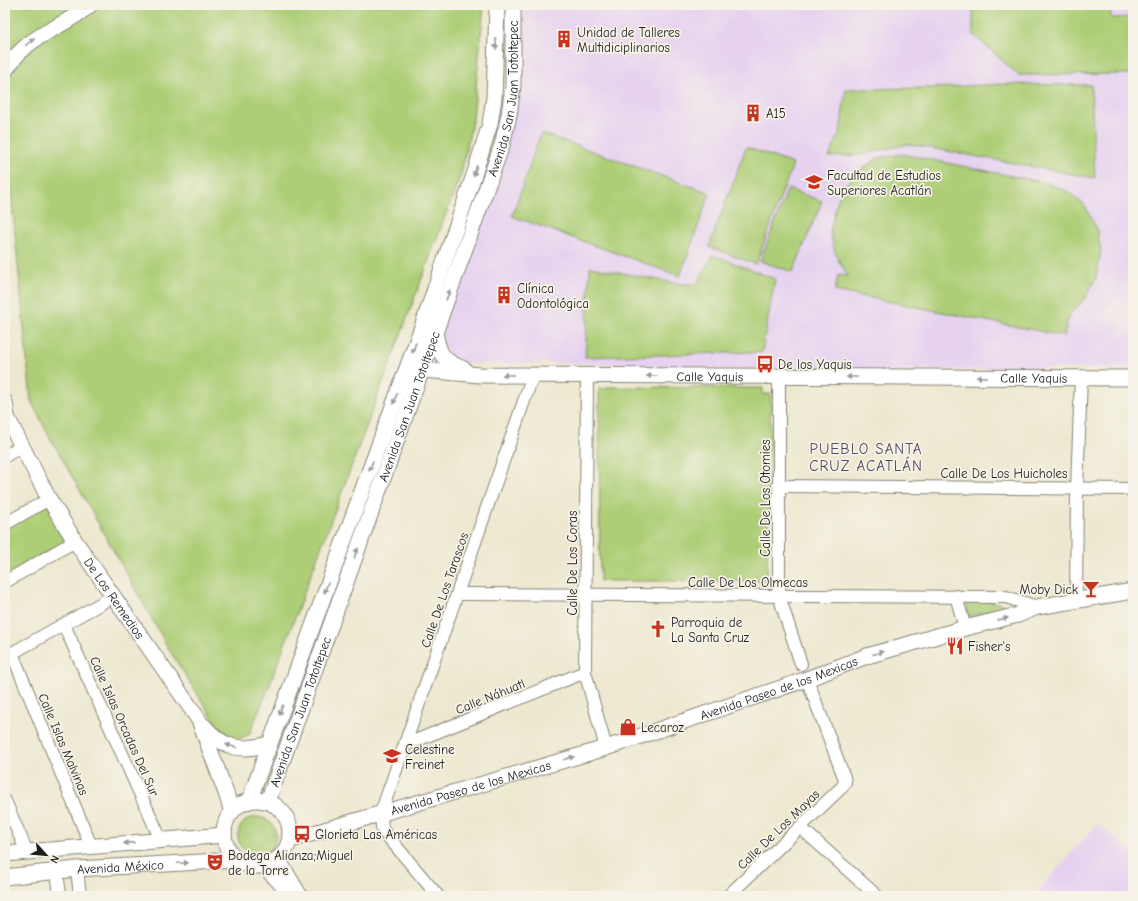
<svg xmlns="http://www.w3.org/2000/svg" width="1138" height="901" font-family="'Comic Neue',sans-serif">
	<rect width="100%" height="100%" fill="#f7f3e8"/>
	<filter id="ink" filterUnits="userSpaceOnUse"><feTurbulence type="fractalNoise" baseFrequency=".025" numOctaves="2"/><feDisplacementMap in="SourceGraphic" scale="8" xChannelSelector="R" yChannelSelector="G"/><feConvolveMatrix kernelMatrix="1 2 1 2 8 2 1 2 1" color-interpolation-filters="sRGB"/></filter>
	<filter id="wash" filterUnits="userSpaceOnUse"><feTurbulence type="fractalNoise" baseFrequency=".012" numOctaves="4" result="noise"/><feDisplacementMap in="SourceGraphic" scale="16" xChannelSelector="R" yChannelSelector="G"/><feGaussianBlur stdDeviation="0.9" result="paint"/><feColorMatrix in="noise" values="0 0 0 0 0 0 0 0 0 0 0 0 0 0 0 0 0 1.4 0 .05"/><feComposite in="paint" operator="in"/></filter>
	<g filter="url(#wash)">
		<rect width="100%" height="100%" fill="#ede8cf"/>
		<g fill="#e6d2f0">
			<path d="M522,5h611v363l-352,3 -201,-8 -116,1 -14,-9 -6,-9 -2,-12 78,-255z"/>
			<path d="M1097,824l36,28v44h-100z"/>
		</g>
		<g fill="#adce76" stroke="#647549">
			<path d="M5,5h479l-11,113 -12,56 -193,515 -19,46 -13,5 -14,-8 -51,-79 -111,-198 -9,-15 -20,-39 -26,-272z"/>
			<path d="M975,5h135l1,13 22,-1v57l-115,1 -45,-41v-23z"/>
			<path d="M1003,84l88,1 4,93 -187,-34 -48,11 -31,2 11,-25 6,-43 85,-1z"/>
			<path d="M541,133l169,60 -30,83 -168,-60z"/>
			<path d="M746,147l47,17 -37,100 -47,-17z"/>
			<path d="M902,154l145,29 22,9 16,14 11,21 5,23 -5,28 -11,21 -16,16 -5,21 -229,-45 3,-16 10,1 -12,-20 -6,-24 6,-27 8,-19 15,-15 19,-13z"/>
			<path d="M788,189l34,12 -29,71 -33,-11z"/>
			<path d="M713,255l62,24 -13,73 -177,5 5,-90 90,17h17z"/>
			<path d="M607,387l156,1v6h8l-4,187h-167l-1,-192h8z"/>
			<path d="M48,504l22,35 -65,37v-47z"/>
			<path d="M977,599l26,5 -3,4 -32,9 -1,-16z"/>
			<circle cx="257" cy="836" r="19"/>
		</g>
	</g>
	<g filter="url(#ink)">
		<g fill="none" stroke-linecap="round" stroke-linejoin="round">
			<g stroke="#848276" stroke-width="14">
				<g id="minor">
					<path d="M587,375l-2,297 21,76"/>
					<path d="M779,376v220l22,68"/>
					<path d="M5,456l17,-10"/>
					<path d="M778,486l355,3"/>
					<path d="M5,524l44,-25"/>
					<path d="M5,582l70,-41"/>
					<path d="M458,594l548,3 31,10"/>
					<path d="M956,596l9,32"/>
					<path d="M1076,601l1,-113 4,-110"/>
					<path d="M64,625l97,215"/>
					<path d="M12,653l79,193"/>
					<path d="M5,657l95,-53 13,-9"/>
					<path d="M405,745l180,-73"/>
					<path d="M5,801l22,51"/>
					<path d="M801,828l76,68"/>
					<path d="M77,869l3,27"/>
					<path d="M57,871l3,25"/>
					<path d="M438,896l-54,-64 -2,-5 -1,-14 152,-438"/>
					<path d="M728,896l114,-109 3,-5 -1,-5 -37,-98"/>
				</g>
			</g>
			<g stroke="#848276" stroke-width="17">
				<g id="major">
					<path d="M5,71c23,-38 54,-40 85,-66"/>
					<path d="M435,332c4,22 7,29 29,37"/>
					<path id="s1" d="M412,369l68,6 653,3"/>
					<path id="s2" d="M5,402l2,15 42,82 26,42 124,179 27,73 6,19"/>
					<path d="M204,726c19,23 37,26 65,18"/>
					<circle cx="257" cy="833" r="33"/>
					<path d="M249,801l173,-474 52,-152 16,-51 4,-26 3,-93"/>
					<path id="s3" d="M268,801l234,-656 7,-30 4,-29v-81"/>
					<path id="s4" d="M290,840l316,-92 201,-69 60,-23 98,-28 53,-13 19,-8 96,-16"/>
					<path d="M5,854l219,-19"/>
					<path d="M278,859l22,37"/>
					<path d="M264,866l29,30"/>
					<path id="s5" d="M5,877l72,-8 160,-9"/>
				</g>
			</g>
			<use href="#minor" stroke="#fff" stroke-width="12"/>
			<use href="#major" stroke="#fff" stroke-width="15"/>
		</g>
		<defs><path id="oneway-solid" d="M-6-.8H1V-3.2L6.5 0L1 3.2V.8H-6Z"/></defs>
		<g fill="#999">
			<use href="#oneway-solid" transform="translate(30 42) rotate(-37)"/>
			<use href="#oneway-solid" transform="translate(496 44) rotate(91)"/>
			<use href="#oneway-solid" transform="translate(475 171) rotate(108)"/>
			<use href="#oneway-solid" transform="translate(448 295) rotate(-70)"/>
			<use href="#oneway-solid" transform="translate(414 348) rotate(110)"/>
			<use href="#oneway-solid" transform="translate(508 375) rotate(-180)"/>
			<use href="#oneway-solid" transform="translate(652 376) rotate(-180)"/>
			<use href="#oneway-solid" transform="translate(852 377) rotate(-180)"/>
			<use href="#oneway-solid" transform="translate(982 377) rotate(-180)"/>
			<use href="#oneway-solid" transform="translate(395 399) rotate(110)"/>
			<use href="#oneway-solid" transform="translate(371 466) rotate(110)"/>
			<use href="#oneway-solid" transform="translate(356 553) rotate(-70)"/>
			<use href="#oneway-solid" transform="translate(326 588) rotate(110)"/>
			<use href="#oneway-solid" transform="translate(1003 619) rotate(-14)"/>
			<use href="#oneway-solid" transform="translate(878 653) rotate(-16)"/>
			<use href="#oneway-solid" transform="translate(281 710) rotate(110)"/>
			<use href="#oneway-solid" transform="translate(231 746) rotate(-162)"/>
			<use href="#oneway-solid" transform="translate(569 758) rotate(-16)"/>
			<use href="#oneway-solid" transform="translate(129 843) rotate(175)"/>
			<use href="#oneway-solid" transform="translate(183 863) rotate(-3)"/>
		</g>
	</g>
	<defs>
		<g id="building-bare" transform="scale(1.38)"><path d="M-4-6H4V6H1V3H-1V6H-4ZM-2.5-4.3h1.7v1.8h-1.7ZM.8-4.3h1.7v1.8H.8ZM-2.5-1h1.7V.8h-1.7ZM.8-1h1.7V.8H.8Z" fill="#c8321e" stroke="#f7f3e8" stroke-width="2.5" paint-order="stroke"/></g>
		<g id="university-bare" transform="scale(1.38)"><path d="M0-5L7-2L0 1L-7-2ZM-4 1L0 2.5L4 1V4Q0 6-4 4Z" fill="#c8321e" stroke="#f7f3e8" stroke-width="2.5" paint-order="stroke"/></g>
		<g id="bus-bare" transform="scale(1.38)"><path d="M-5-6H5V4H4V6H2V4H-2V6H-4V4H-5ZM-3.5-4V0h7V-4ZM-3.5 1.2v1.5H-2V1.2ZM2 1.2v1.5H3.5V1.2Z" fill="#c8321e" stroke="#f7f3e8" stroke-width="2.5" paint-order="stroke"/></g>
		<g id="bar-bare" transform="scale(1.38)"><path d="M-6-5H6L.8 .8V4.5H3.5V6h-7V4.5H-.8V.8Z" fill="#c8321e" stroke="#f7f3e8" stroke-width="2.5" paint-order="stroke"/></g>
		<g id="church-bare" transform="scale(1.38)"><path d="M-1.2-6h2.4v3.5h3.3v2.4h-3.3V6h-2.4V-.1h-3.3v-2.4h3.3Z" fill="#c8321e" stroke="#f7f3e8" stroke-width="2.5" paint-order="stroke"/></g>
		<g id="restaurant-bare" transform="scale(1.38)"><path d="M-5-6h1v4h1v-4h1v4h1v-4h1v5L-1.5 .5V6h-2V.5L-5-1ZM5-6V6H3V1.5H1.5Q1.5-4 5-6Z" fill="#c8321e" stroke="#f7f3e8" stroke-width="2.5" paint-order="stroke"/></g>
		<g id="shop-bare" transform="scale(1.38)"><path d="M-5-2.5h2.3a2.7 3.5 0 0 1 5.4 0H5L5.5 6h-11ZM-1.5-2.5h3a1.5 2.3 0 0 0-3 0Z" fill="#c8321e" stroke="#f7f3e8" stroke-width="2.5" paint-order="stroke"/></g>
		<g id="school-bare" transform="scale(1.38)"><path d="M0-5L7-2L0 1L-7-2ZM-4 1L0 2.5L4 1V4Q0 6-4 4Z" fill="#c8321e" stroke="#f7f3e8" stroke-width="2.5" paint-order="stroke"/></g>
		<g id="theatre-bare" transform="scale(1.38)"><path d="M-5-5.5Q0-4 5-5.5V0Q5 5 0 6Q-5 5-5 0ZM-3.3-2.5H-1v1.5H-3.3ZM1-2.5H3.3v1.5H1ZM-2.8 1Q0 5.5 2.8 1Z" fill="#c8321e" stroke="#f7f3e8" stroke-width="2.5" paint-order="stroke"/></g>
	</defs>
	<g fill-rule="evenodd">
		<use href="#building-bare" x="564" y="39"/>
		<use href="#building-bare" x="753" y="113"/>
		<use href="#university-bare" x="814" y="182"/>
		<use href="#building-bare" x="504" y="295"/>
		<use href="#bus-bare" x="765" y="364"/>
		<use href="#bar-bare" x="1091" y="589"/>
		<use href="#church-bare" x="658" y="629"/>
		<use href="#restaurant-bare" x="955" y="646"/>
		<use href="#shop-bare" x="628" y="727"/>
		<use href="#school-bare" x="392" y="756"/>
		<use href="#bus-bare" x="302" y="834"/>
		<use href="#theatre-bare" x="215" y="862"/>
	</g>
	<g text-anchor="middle" stroke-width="3.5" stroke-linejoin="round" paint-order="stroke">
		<g font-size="13" fill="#1c1c1c" stroke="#f7f3e8" text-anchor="start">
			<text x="577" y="37">Unidad de Talleres<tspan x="577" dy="15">Multidiciplinarios</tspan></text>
			<text x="766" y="118">A15</text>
			<text x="827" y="180">Facultad de Estudios<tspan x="827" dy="15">Superiores Acatlán</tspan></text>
			<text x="517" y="293">Clínica<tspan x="517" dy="15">Odontológica</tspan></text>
			<text x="778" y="369">De los Yaquis</text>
			<text x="1078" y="594" text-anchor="end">Moby Dick</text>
			<text x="671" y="627">Parroquia de<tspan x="671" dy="15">La Santa Cruz</tspan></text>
			<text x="968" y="651">Fisher's</text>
			<text x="641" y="732">Lecaroz</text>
			<text x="405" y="754">Celestine<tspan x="405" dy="15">Freinet</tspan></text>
			<text x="315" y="839">Glorieta Las Américas</text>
			<text x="228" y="860">Bodega Alianza;Miguel<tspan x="228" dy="15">de la Torre</tspan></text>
		</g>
		<g font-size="13" fill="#1c1c1c" stroke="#f7f3e8">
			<text dy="5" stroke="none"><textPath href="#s3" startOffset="743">Avenida San Juan Totoltepec</textPath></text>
			<text dy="5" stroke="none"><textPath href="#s1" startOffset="298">Calle Yaquis</textPath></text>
			<text dy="5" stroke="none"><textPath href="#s1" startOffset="622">Calle Yaquis</textPath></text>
			<text dy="5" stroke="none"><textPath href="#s3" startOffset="419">Avenida San Juan Totoltepec</textPath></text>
			<text x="1004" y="478">Calle De Los Huicholes</text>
			<text transform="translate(765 498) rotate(-90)" y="5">Calle De Los Otomies</text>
			<text transform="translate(572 563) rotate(-90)" y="5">Calle De Los Coras</text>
			<text x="748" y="587">Calle De Los Olmecas</text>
			<text transform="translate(444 590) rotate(-71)" y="5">Calle De Los Tarascos</text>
			<text dy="5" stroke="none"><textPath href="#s2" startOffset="226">De Los Remedios</textPath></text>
			<text dy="5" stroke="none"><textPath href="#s4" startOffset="512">Avenida Paseo de los Mexicas</textPath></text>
			<text transform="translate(490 696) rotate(-22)" y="5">Calle Náhuatl</text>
			<text dy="5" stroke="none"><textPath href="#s3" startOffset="95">Avenida San Juan Totoltepec</textPath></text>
			<text transform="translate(125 726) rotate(66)" y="5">Calle Islas Orcadas Del Sur</text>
			<text transform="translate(64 744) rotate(67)" y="5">Calle Islas Malvinas</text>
			<text dy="5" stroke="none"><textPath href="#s4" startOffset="188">Avenida Paseo de los Mexicas</textPath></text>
			<text transform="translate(778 829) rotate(-44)" y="5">Calle De Los Mayas</text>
			<text dy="5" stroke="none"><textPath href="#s5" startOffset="116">Avenida México</textPath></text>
		</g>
		<g font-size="15" letter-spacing="1" fill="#534a61" stroke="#f7f3e8">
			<text x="866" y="454">PUEBLO SANTA<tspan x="866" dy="17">CRUZ ACATLÁN</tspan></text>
		</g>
	</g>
	<rect width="1138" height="901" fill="none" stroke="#f7f3e8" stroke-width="20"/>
	<g transform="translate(46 855) rotate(117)" stroke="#f7f3e8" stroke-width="3" paint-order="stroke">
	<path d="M0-3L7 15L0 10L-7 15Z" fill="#1c1c1c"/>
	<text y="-6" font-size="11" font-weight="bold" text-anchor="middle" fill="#1c1c1c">N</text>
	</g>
</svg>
